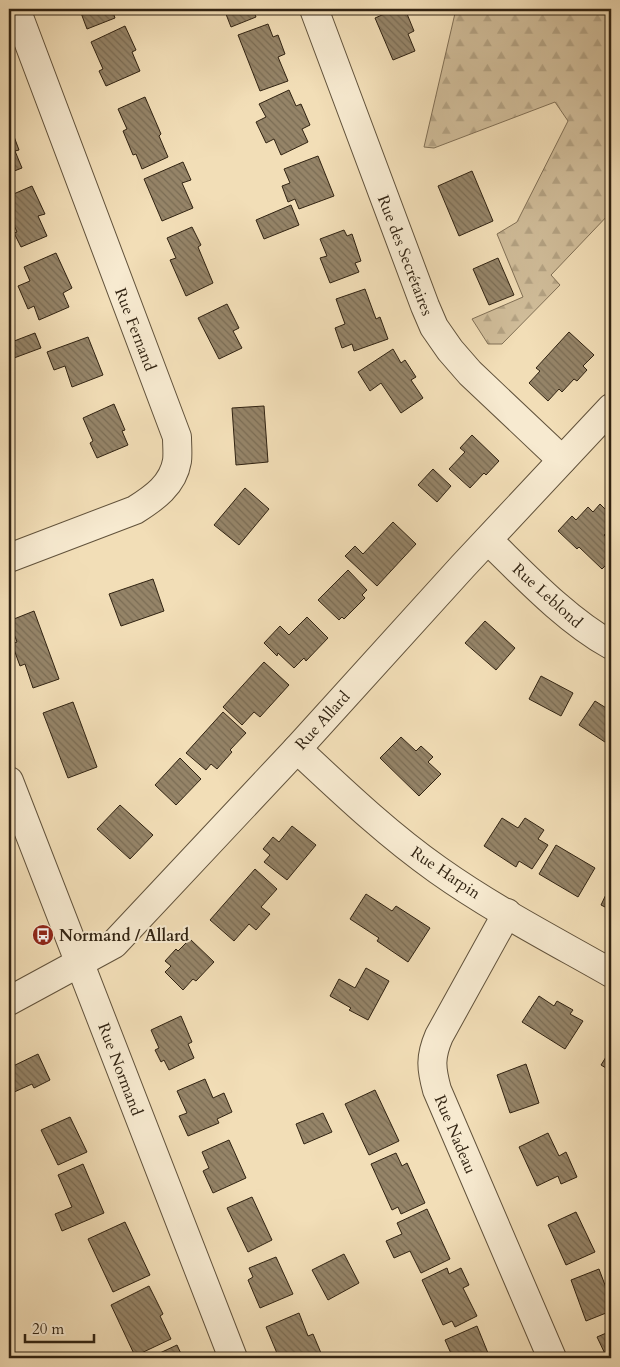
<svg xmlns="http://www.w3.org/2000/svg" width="620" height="1367" font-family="Cardo,serif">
	<defs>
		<pattern id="forest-firs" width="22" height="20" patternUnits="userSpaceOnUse" patternTransform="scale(1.25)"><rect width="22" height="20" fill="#d1be9b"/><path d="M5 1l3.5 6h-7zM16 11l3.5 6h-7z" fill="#b4a384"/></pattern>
		<pattern id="building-back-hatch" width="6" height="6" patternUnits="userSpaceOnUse" patternTransform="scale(1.25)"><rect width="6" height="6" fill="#958468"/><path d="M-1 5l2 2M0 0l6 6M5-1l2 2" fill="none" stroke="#7a6c54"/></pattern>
	</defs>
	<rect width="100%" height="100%" fill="#f2deb7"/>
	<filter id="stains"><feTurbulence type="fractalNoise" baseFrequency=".004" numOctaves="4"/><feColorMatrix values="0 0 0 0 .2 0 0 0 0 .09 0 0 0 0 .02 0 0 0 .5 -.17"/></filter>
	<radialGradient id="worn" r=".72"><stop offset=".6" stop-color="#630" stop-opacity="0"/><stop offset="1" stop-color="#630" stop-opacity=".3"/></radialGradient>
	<path fill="url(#forest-firs)" stroke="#817056" d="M456,9h155v203l-60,63 9,10 -58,59h-14l-16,-25 51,-22 -26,-63 20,-12 51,-101 -13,-19 -121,46 -10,-1z"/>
	<g fill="url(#building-back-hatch)" stroke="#312312">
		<path d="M76,9h36l3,9 -28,11 -6,-16 -3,1z"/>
		<path d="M224,9h29l3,8 -25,10z"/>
		<path d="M396,9h9l9,22 -6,3 7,17 -22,9 -18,-42z"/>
		<path d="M268,24l5,13 5,-2 7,19 -7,3 10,24 -28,10 -22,-56z"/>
		<path d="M125,26l11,24 -4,2 8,19 -34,15 -7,-15 4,-2 -12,-27z"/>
		<path d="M289,90l7,16 5,-2 9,21 -8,4 6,13 -27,13 -7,-16 -8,4 -10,-21 10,-5 -7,-13z"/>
		<path d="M145,97l16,37 -2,2 9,21 -26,12 -6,-15 -3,1 -10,-24 4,-2 -9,-20z"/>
		<path d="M9,123l10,27 -4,1 7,17 -13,5z"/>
		<path d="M318,156l16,40 -35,13 -4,-10 -7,3 -6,-16 8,-3 -6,-14z"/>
		<path d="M183,162l8,18 -9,3 11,25 -31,13 -18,-42z"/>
		<path d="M472,171l21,50 -34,15 -21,-50z"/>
		<path d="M32,186l13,28 -7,2 9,20 -26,11 -7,-14 3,-1 -8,-18v-18z"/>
		<path d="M291,205l8,20 -35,14 -8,-19z"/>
		<path d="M192,227l9,18 -3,2 15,36 -27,13 -16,-36 6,-2 -9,-20z"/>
		<path d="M344,230l3,6 5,-2 9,27 -6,2 4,9 -29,11 -10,-25 7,-2 -7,-17z"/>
		<path d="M56,253l16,35 -9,5 6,14 -30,13 -5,-14 -6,3 -10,-23 12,-5 -6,-14z"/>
		<path d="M498,258l16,37 -25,10 -16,-36z"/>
		<path d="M365,289l11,30 4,-2 8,22 -34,12 -2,-7 -10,4 -7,-20 10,-4 -9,-25z"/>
		<path d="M227,304l12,24 -6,3 9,17 -23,11 -21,-41z"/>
		<path d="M569,332l25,23 -11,11 4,4 -10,11 -3,-2 -12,13 -3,-3 -11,12 -19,-18 11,-12 -4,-3z"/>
		<path d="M35,333l6,15 -27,10 -5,-15z"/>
		<path d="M88,337l15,38 -31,12 -7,-21 -11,4 -7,-18z"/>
		<path d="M393,349l8,14 4,-3 11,17 -5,3 12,18 -22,15 -20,-30 -11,8 -12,-19z"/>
		<path d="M114,404l11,26 -3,1 6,14 -31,13 -7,-15 3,-2 -10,-23z"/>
		<path d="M264,406l4,56 -32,3 -4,-57z"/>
		<path d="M472,435l27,26 -13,14 -2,-2 -14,15 -21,-19 16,-17 -5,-4z"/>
		<path d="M433,469l18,17 -14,16 -19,-17z"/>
		<path d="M245,488l24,21 -30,36 -25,-20z"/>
		<path d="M600,504l11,11v13l-7,7 7,7v18l-9,9 -23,-22 -2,2 -19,-18 14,-15 4,4 12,-13 5,5z"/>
		<path d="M393,522l23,22 -39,42 -32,-30 10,-10 8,8z"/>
		<path d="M348,570l19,20 -5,5 3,3 -21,21 -2,-2 -3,3 -21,-20z"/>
		<path d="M153,579l11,32 -43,15 -12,-32z"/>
		<path d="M34,611l25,68 -26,9 -8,-24 -5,2 -8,-22 5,-2 -8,-21z"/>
		<path d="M307,617l21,21 -22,23 -2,-3 -10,10 -16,-15 -1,3 -13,-13 16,-17 9,9z"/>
		<path d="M485,621l30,27 -19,22 -31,-27z"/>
		<path d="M264,662l25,23 -29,32 -6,-5 -12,13 -19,-18z"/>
		<path d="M541,676l32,17 -12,23 -32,-17z"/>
		<path d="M595,701l16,10v35l-32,-21z"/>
		<path d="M73,702l24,65 -29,11 -25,-65z"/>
		<path d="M223,712l23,21 -16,17 2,2 -15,17 -6,-5 -5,6 -20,-17z"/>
		<path d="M401,737l15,14 5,-5 12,11 -5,5 13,12 -22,22 -39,-38z"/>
		<path d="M180,758l21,21 -25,26 -21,-20z"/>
		<path d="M120,805l33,30 -23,24 -33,-30z"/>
		<path d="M502,818l16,10 7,-10 19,12 -6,9 10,6 -16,24 -13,-8 -3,6 -32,-21z"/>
		<path d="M292,826l24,19 -29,35 -23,-18 6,-7 -7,-6 10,-12 6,5z"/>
		<path d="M556,845l39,23 -17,29 -39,-23z"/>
		<path d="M255,869l22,20 -16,18 9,7 -14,16 -7,-6 -15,17 -24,-21z"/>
		<path d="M611,884v26l-10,-5z"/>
		<path d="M366,894l26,17 4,-5 34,22 -22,34 -31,-21 2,-3 -29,-19z"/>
		<path d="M190,939l24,23 -18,19 -3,-2 -10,11 -18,-18 6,-6 -6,-5 11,-12 2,2z"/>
		<path d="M366,968l23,13 -21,39 -19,-10 2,-2 -21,-12 9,-17 16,9z"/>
		<path d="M539,996l15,10 3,-5 16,9 -3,4 13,7 -18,28 -43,-27z"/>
		<path d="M181,1016l11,26 -4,2 6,14 -25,12 -5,-10 -3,2 -6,-12 4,-2 -8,-18z"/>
		<path d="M611,1049v22l-10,-6z"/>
		<path d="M38,1054l12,26 -16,8 -2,-4 -20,9 -3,-6v-19z"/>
		<path d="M526,1064l13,39 -29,10 -13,-38z"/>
		<path d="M205,1079l8,19 11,-5 8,19 -15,7 2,4 -31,13 -9,-20 8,-3 -10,-22z"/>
		<path d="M375,1090l24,51 -30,14 -24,-51z"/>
		<path d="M323,1113l9,19 -28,12 -8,-20z"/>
		<path d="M70,1117l17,35 -29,13 -17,-35z"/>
		<path d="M548,1133l11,23 7,-4 11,25 -16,7 -3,-8 -21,10 -18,-39z"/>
		<path d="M229,1140l17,38 -33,15 -10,-22 6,-3 -7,-16z"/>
		<path d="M396,1153l6,13 5,-3 18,40 -24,11 -3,-7 -6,3 -21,-46z"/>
		<path d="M83,1164l21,49 -42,18 -7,-17 17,-7 -14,-32z"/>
		<path d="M252,1197l20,43 -24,12 -21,-44z"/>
		<path d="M427,1209l23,50 -29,14 -11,-22 -16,7 -8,-17 16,-7 -5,-11z"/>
		<path d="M576,1212l19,40 -29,13 -18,-40z"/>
		<path d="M125,1222l25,53 -37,17 -25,-53z"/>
		<path d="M344,1254l15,29 -31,17 -16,-30z"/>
		<path d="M276,1257l17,37 -33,14 -12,-28 5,-3 -4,-9z"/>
		<path d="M447,1268l2,6 12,-6 8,17 -6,3 14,28 -22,11 -3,-6 -9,4 -21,-45z"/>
		<path d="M599,1269l12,32v10l-25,10 -15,-41z"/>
		<path d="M149,1286l14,28 -3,2 11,23 -36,17 -24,-51z"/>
		<path d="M299,1313l9,23 5,-2 8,19 -13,5h-29l-13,-31z"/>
		<path d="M477,1326l13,32h-37l-8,-18z"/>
		<path d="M611,1331v27h-4l-10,-21z"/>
		<path d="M177,1345l6,13h-34z"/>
	</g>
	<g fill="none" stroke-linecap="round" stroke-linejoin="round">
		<g stroke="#61523b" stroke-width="30">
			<g id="minor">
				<path d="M314,9l111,297 9,21 16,23 20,23 92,87"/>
				<path d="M488,540c37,36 78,80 123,105"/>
				<path d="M9,558l126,-48c19,-12 38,-25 42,-49 1,-7 0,-16 0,-24l-161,-428"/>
				<path d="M297,749c45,42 90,85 141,121 55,39 115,70 173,103"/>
				<path d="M9,781l224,577"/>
				<path d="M507,913l-68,123c-9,21 -8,32 -2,54l115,268"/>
				<path d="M9,1001l105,-57 183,-195 166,-183 148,-158"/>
			</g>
		</g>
		<use href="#minor" stroke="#f7ead0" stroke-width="28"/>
	</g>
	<defs>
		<g id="bus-disc" transform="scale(1.125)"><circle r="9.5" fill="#8f2418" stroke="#f7ead0"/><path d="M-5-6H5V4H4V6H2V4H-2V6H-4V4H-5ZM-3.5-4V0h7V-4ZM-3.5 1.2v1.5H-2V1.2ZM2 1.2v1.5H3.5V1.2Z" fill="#fff"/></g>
	</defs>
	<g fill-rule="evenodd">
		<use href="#bus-disc" x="43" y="935"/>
	</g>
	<g text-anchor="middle" stroke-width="4" stroke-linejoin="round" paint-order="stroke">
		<g font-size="16" fill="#312312" stroke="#f7ead0">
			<text transform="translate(406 255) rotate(69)" y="6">Rue des Secrétaires</text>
			<text transform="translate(136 329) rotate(69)" y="6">Rue Fernand</text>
			<text transform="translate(548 595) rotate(42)" y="6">Rue Leblond</text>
			<text transform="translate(322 720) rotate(-48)" y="6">Rue Allard</text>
			<text transform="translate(446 872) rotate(34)" y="6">Rue Harpin</text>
			<text transform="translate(121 1069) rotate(69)" y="6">Rue Normand</text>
			<text transform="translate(456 1134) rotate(67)" y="6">Rue Nadeau</text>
		</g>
		<g font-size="16" font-weight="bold" fill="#312312" stroke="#f7ead0" text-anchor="start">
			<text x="59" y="941">Normand / Allard</text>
		</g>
	</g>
	<rect width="620" height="1367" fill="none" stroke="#f2deb7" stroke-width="30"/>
	<rect x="10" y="10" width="600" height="1347" fill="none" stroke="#312312" stroke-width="2.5"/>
	<rect x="15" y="15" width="590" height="1337" fill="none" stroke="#312312"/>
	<path d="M25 1334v8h69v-8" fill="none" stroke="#312312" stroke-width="2.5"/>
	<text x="32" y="1334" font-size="15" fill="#312312" stroke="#f7ead0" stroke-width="4" paint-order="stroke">20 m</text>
	<rect width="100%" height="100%" filter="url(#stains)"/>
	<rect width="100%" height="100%" fill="url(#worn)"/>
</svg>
